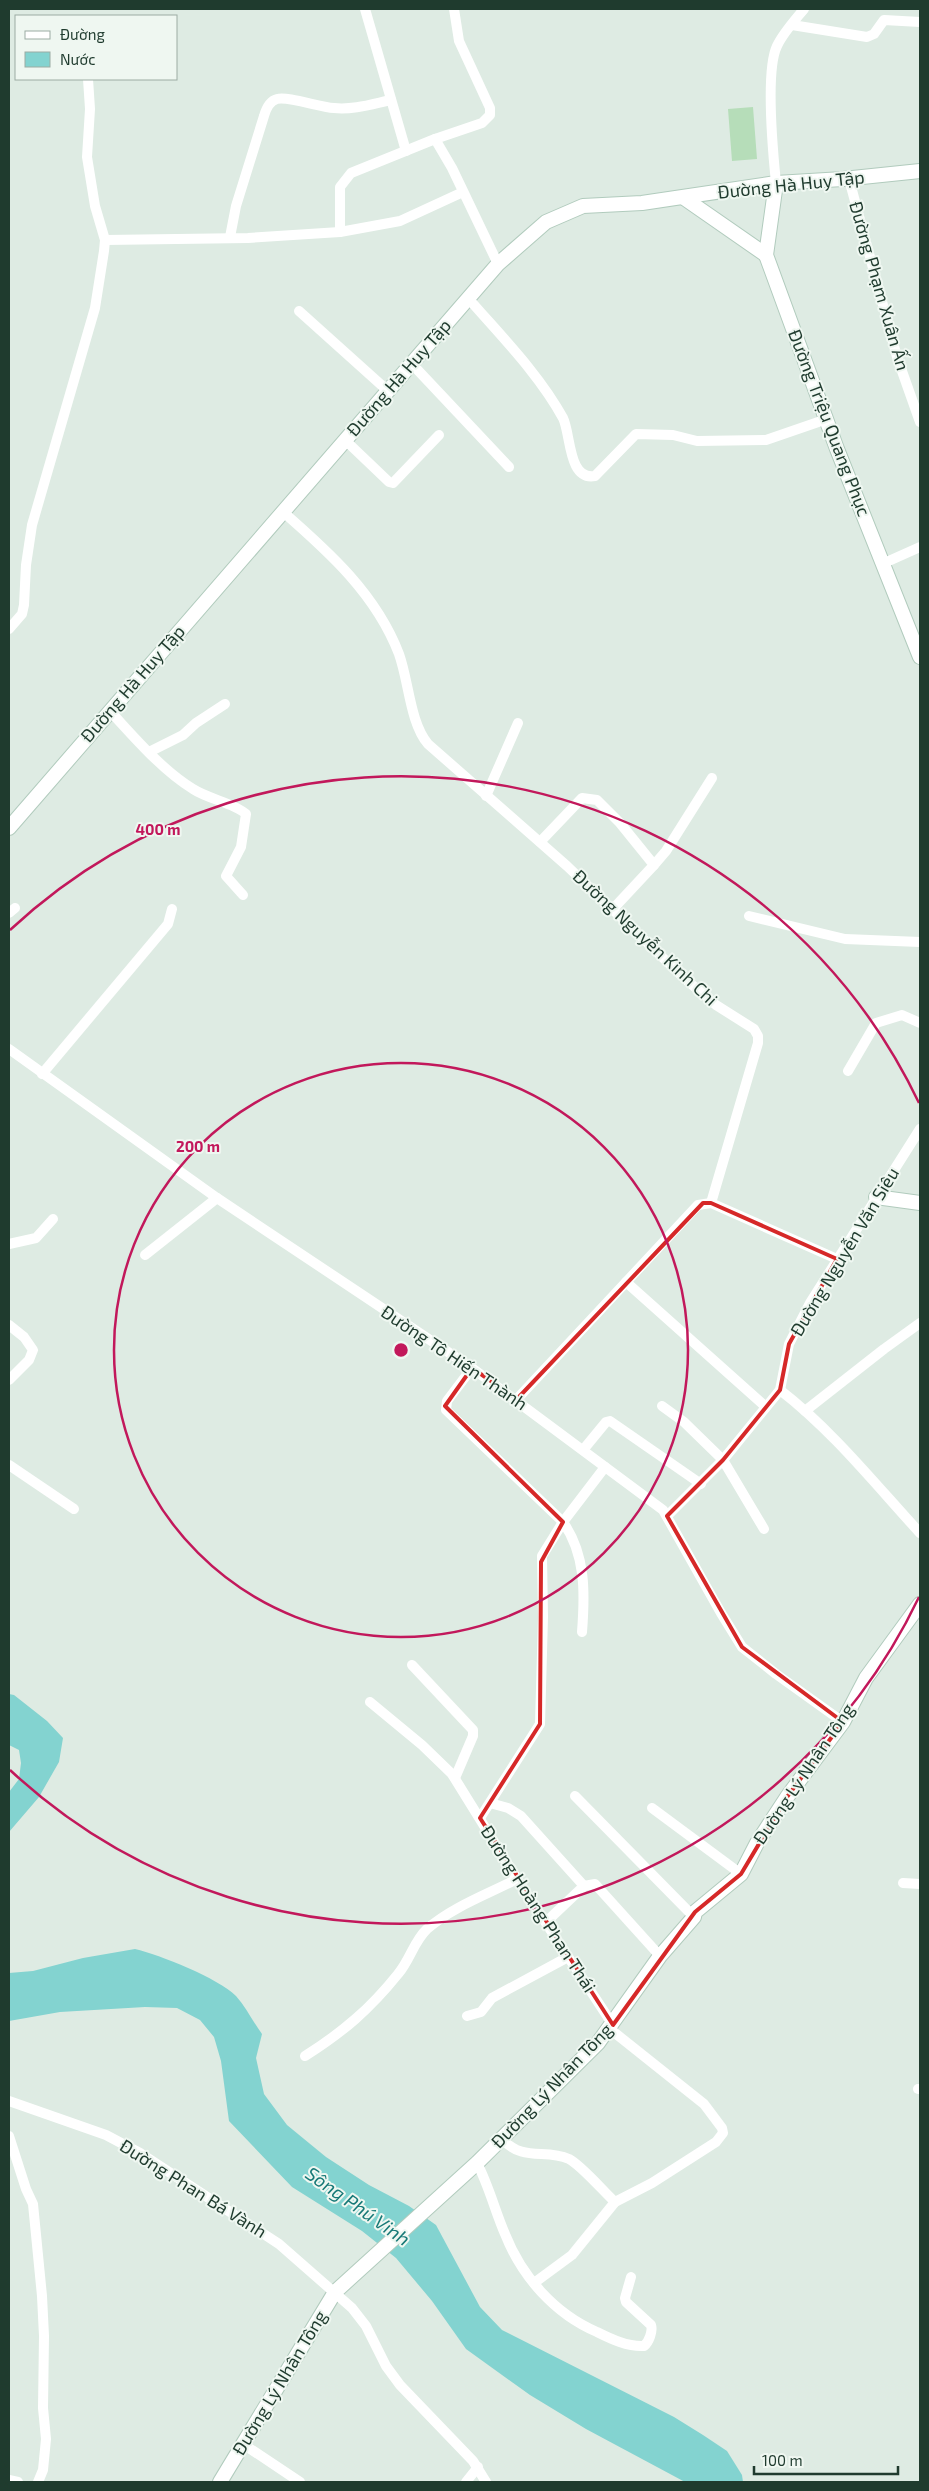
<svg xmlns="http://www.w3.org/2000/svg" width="929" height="2491" font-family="'Exo 2',sans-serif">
	<rect width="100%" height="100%" fill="#deebe3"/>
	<path fill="#b6ddb9" d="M753,107l4,52 -25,2 -4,-52z"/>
	<g fill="#83d3d0">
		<path d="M9,1694l5,1 33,26 16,17 -4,24 -20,35 -30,35v-40l10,-13 2,-16 -2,-13 -10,-5z"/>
		<path d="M135,1949c25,6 83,29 101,47 10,11 17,26 26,38l-6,24 8,36 23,31 39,32 43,28 40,21 27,19 44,82 22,23 172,87 29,18 24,16 15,24 1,7h-58l-99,-53 -56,-34 -64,-46 -34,-48 -36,-43 -34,-27 -70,-44 -63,-66 -8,-60 -7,-24 -14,-17 -23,-12 -32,-1 -85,5 -51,9v-48l24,-2 50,-13z"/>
	</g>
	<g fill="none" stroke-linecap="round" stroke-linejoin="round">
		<g stroke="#b1cbbd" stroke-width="16">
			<g id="secondary">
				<path d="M776,183l-10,72 71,194 83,208"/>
				<path d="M684,198l82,57"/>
				<path d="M9,828l489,-564 48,-42 37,-16 59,-3 134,-20 67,-4 77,-8"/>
				<path d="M876,1197l44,6"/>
				<path d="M220,2482l115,-190 142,-129 121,-120 62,-87 34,-39 1,-5 46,-38 16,-31 30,-46 56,-75 23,-44 54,-74"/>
			</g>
		</g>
		<g stroke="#fff" stroke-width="10">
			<path d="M365,9l41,142"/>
			<path d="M792,25l75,12 7,-3 10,-14 36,2"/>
			<path d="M435,139l47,-16 8,-8v-7l-31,-67 -5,-32"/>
			<path d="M849,179l48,178 23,65"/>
			<path d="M776,183c-3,-30 -11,-112 1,-137 6,-13 18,-26 27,-37"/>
			<path d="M340,232v-45l11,-14 84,-34 17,29 46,96"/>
			<path d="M230,237l6,-31 28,-90c2,-7 5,-15 13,-17 11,-3 42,8 57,9 19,2 38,-4 57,-8"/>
			<path d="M105,240l143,-2 92,-6 60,-11 63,-29"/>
			<path d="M468,298c33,38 71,76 95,120 8,16 5,63 32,58l41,-42 37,1 24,6 69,-1 61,-21"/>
			<path d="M299,311l89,80"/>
			<path d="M412,364l97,103"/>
			<path d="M345,440l44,42 4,1 46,-48"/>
			<path d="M282,511c47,41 94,83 117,143 10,28 11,69 29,90l139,122 117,112 32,27 38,24 4,7v7l-47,160"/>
			<path d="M882,564l38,-17"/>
			<path d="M9,629l13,-15 2,-9 2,-40 6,-40 63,-217 9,-57 1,-11 -10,-34 -8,-49 3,-48 -2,-30"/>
			<path d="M110,711c25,27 52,59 83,78 15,10 41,14 53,25l-5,33 -15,29 17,19"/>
			<path d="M149,752l34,-17 13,-12 29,-19"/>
			<path d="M486,796l32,-73"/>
			<path d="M540,842l42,-44 15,2 23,23 34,42 -42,45"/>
			<path d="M654,865l12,-14 46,-73"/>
			<path d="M9,913l6,-5"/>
			<path d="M749,916l96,23 75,3"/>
			<path d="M9,1049l208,149 255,170 191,142 58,103 21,34 34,27 67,48"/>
			<path d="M848,1071l28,-48 26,-8 18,8"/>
			<path d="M42,1074l126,-150 4,-15"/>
			<path d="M9,1244l27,-6 17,-19"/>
			<path d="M145,1255l72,-57"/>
			<path d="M626,1282l140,125"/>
			<path d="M9,1325l15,12 9,13 -4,10 -20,20"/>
			<path d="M472,1368l-25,33 -1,9 117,112c23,33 22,71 19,110"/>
			<path d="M780,1390c53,41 95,94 140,143"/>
			<path d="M517,1399l181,-194 13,-2 126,56"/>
			<path d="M662,1406l22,16 39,38 41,69"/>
			<path d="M805,1411l79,-62 36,-26"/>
			<path d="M583,1450l23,-28 4,-1 91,63"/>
			<path d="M9,1465l65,44"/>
			<path d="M667,1516l56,-56 57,-70 9,-46 21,-41 110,-174"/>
			<path d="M412,1665l61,65v6l-18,42"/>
			<path d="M370,1702l52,43 30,29 65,105 96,146"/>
			<path d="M575,1796l119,121"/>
			<path d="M490,1803l18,5 13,8 63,70"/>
			<path d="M652,1808l89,66"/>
			<path d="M480,1818l60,-94 3,-107 -1,-61 21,-34 42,-55"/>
			<path d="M903,1883l17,1"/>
			<path d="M546,1922l38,-36 11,-2 65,72"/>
			<path d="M467,2016l14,-4 11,-14 76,-41"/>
			<path d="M305,2056c38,-24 65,-47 93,-82 12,-14 16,-33 29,-45 25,-22 61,-35 90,-50"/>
			<path d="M918,2089h2"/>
			<path d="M9,2101l97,34 34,18 139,91 73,64 14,18 20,40 14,19 73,76 13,21"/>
			<path d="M9,2136l17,53 7,15 9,92 2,40 -1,72 3,31 -3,31 -5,12"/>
			<path d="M501,2138c23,25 43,10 68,21 12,6 35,33 46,43"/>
			<path d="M477,2163c12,23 18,48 28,71 17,43 50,80 92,98 14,7 31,15 47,14 5,-4 9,-15 7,-21l-25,-23 -1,-4 6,-21"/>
			<path d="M534,2283l38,-28 43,-53 37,-19 64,-41 7,-9 -1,-5 -18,-24 -94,-75"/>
			<path d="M243,2444l57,38"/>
			<path d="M9,2480l9,2"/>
			<path d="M466,2482l12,-15"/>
		</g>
		<use href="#secondary" stroke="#fff" stroke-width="14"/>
	</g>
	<path fill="none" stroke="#d62828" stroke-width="4" stroke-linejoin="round" d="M703,1203h8l126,56 -48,85 -9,46 -57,70 -56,56 75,131 101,75 -56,75 -46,77 -46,38 -82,113 -133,-207 60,-94 1,-162 22,-40 -118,-116 27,-38 45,31z"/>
	<g fill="none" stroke="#c2185b" stroke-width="2.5">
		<circle cx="401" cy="1350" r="287"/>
		<path d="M919 1597A574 574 0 0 1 10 1770M10 930A574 574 0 0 1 919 1103"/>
	</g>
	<g text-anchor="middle" stroke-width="4" stroke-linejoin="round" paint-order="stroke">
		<g font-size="18" fill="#1f3b2e" stroke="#eff7f1">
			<text transform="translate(791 185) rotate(-6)" y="6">Đường Hà Huy Tập</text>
			<text transform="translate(879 286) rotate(74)" y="6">Đường Phạm Xuân Ấn</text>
			<text transform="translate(399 378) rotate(-49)" y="6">Đường Hà Huy Tập</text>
			<text transform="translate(829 423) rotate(69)" y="6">Đường Triệu Quang Phục</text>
			<text transform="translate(133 684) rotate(-49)" y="6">Đường Hà Huy Tập</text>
			<text transform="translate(645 938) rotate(43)" y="6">Đường Nguyễn Kinh Chi</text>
			<text transform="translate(845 1252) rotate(-59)" y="6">Đường Nguyễn Văn Siêu</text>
			<text transform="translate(454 1358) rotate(34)" y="6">Đường Tô Hiến Thành</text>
			<text transform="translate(804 1774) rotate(-56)" y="6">Đường Lý Nhân Tông</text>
			<text transform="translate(538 1909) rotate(57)" y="6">Đường Hoàng Phan Thái</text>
			<text transform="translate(552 2086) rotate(-46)" y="6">Đường Lý Nhân Tông</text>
			<text transform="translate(193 2189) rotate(32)" y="6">Đường Phan Bá Vành</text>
			<text transform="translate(280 2383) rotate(-59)" y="6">Đường Lý Nhân Tông</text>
		</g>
		<g font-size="19" font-style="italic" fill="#177977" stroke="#eff7f1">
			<text transform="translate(358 2206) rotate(35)" y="7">Sông Phú Vinh</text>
		</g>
	</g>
	<circle cx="401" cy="1350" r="8" fill="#c2185b" stroke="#eff7f1" stroke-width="2.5"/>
	<g font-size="15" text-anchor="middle" font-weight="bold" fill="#c2185b" stroke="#eff7f1" stroke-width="4" stroke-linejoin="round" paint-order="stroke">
		<text x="158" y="835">400 m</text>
		<text x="198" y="1152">200 m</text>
	</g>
	<rect width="929" height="2491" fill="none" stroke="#1f3b2e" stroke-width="20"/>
	<rect x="15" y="15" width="162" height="65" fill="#eff7f1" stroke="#9caca3"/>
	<rect x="25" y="31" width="25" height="8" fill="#ffffff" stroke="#9caca3"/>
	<text x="60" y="40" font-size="15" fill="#1f3b2e">Đường</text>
	<rect x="25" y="52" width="25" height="15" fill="#83d3d0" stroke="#9caca3"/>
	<text x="60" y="65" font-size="15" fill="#1f3b2e">Nước</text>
	<path d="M754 2466v8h144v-8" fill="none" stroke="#1f3b2e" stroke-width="2.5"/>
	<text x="762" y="2466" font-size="15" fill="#1f3b2e" stroke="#eff7f1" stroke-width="4" paint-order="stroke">100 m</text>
</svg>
